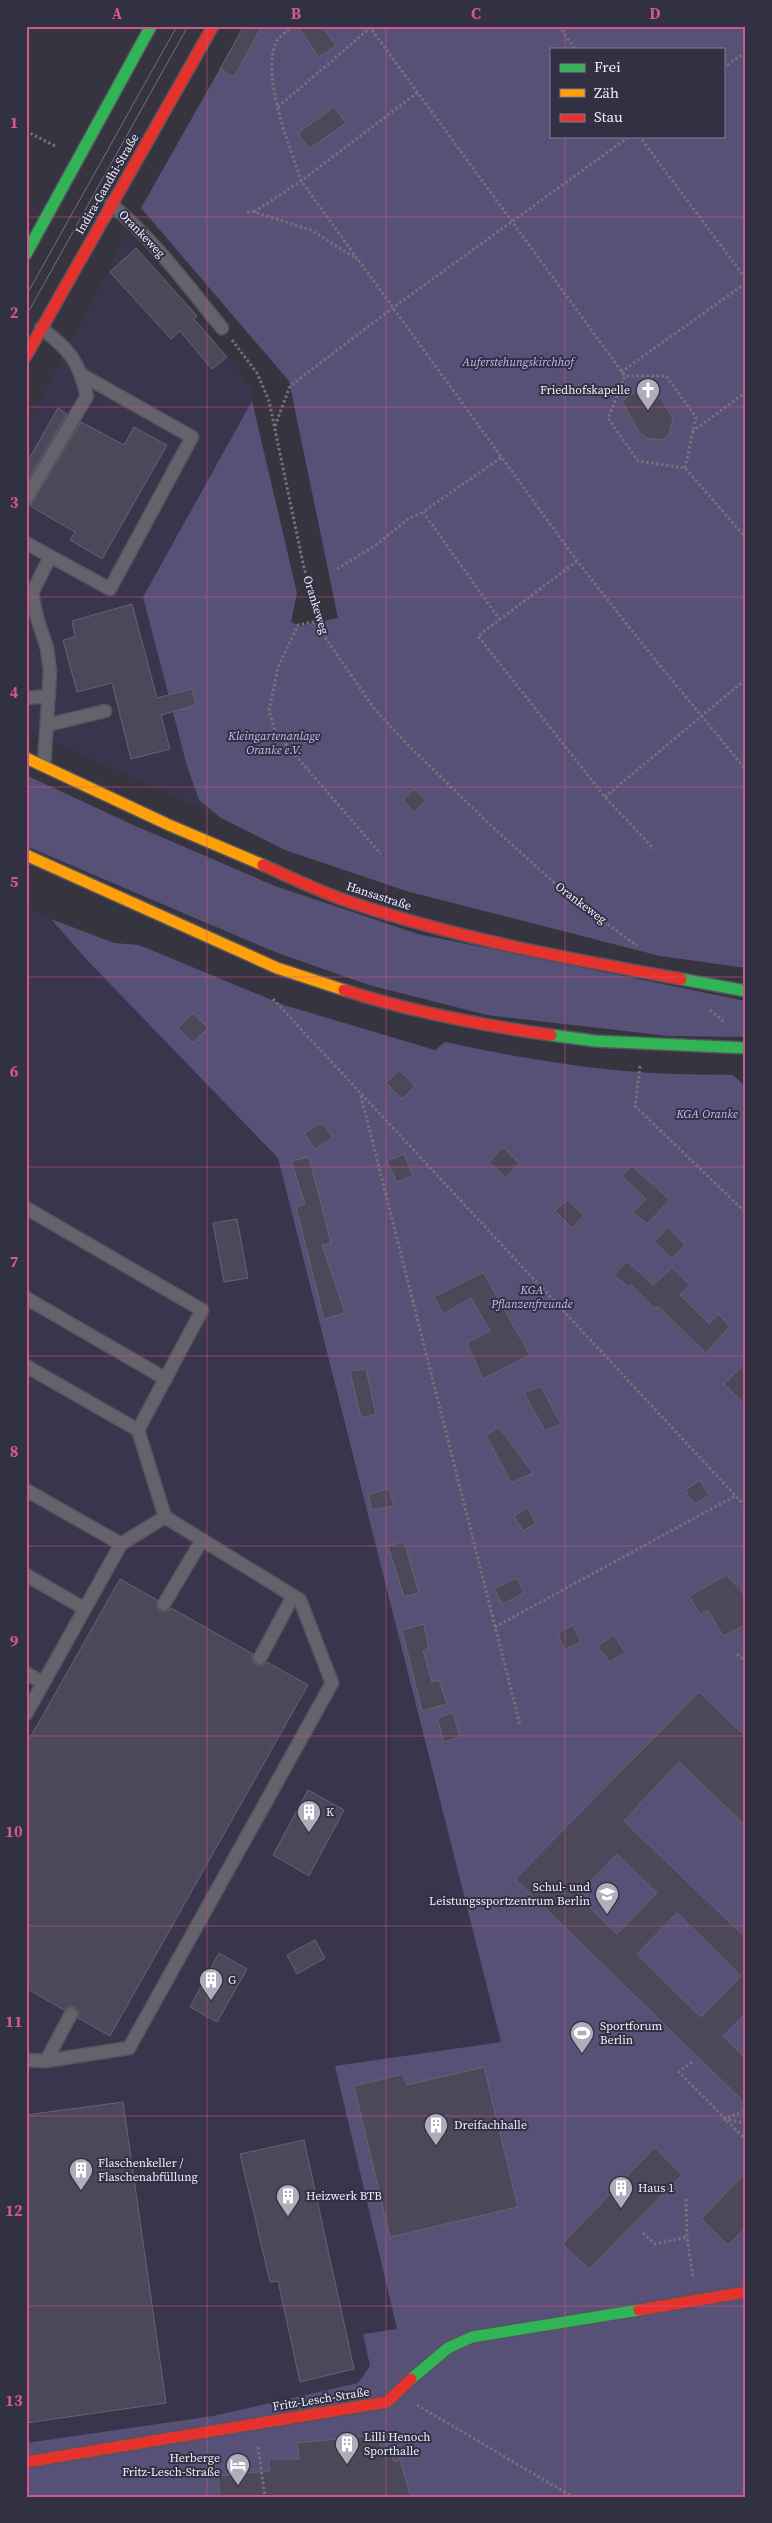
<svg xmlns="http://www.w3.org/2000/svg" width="772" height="2523" font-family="'Source Serif 4',serif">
	<rect width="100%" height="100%" fill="#36343f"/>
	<g fill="#39354d">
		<path d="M127,233l124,154 1,14 -109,196 55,203 23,18 -195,-89v-302z"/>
		<path d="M26,906l25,13 35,40 192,199 158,629 310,483 -411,-203 62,262 -34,5 7,32 -12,17 -144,33 -188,27z"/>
	</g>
	<g fill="#575178" fill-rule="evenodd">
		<path d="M244,26h502v942l-86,-12 -254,-65 -121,-41 -64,-32 -22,-18 -12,-34 -44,-169 109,-196 45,192 -6,29 9,4 38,-8 -49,-237 -148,-173zM551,49h172v87h-172z"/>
		<path d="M26,775l105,49 144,62 143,48 328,67v36l-78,-1 -181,-21 -118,-30 -94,-33 -249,-106z"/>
		<path d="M51,919l63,24 25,2 145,60 151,45 10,-8c64,14 128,25 193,30 31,3 64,2 95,3l13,12v1410h-720v-54l187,-27 145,-33 12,-17 -7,-32 34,-5 -62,-263 166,-24 -223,-884 -192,-199z"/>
	</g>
	<g fill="#4c485a" stroke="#65646e" fill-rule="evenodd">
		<path d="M244,26h18l-28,51 -14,-8z"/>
		<path d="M297,26h25l14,20 -17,11z"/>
		<path d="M334,107l12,16 -37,26 -11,-16z"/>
		<path d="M136,248l61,68 -3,3 33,38 -15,12 -32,-38 -9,8 -61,-67z"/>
		<path d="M646,384l13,15 2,-1 12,20 -4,17 -7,5 -16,-2 -7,-6 -17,-31z"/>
		<path d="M58,408l9,6 -41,69v-19z"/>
		<path d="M81,422l43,23 10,-18 33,18 -65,114 -32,-19 5,-8 -45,-26z"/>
		<path d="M132,604l25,94 35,-9 4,16 -35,10 9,34 -39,10 -19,-76 -35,9 -14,-52 12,-3 -3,-16z"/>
		<path d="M415,789l11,12 -12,11 -11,-12z"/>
		<path d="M193,1013l15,15 -15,15 -15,-15z"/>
		<path d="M399,1070l16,16 -13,13 -16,-16z"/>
		<path d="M322,1123l11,15 -18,11 -11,-16z"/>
		<path d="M503,1147l16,16 -13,15 -17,-16z"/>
		<path d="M404,1154l9,22 -16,6 -10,-21z"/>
		<path d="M309,1157l22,86 -9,2 23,68 -21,6 -28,-112 9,-3 -14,-43z"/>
		<path d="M632,1166l38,34 -23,24 -14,-12 13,-13 -24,-23z"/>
		<path d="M567,1200l17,15 -12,13 -17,-17z"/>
		<path d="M237,1219l11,59 -24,4 -11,-59z"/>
		<path d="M668,1227l17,18 -13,14 -18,-17z"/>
		<path d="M627,1261l26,24 19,-17 18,17 -10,10 29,29 9,-10 12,12 -24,27 -48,-47 -3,3 -24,-24 -3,2 -14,-12z"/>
		<path d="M483,1272l47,83 -47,24 -16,-36 23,-12 -19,-33 -28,16 -9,-17z"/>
		<path d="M746,1362v44l-22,-22z"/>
		<path d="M366,1369l10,45 -15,4 -11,-47z"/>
		<path d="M541,1386l20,38 -16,7 -21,-38z"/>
		<path d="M499,1427l34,46 -22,10 -25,-48z"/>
		<path d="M700,1480l9,16 -15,8 -9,-14z"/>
		<path d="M389,1489l5,17 -22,4 -4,-16z"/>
		<path d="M528,1508l8,15 -13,8 -9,-15z"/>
		<path d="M404,1542l15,51 -15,4 -16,-51z"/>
		<path d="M727,1575l19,22v28l-23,11 -15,-26 -8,5 -11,-19z"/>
		<path d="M517,1578l7,15 -21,11 -9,-15z"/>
		<path d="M120,1579l37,21v8l3,3h8l3,-3 82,46 -1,5 4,6 5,1 6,-4 41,23 -198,351 -32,-18 1,-5 -4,-6 -5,-1 -6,4 -38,-22v-243z"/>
		<path d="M424,1624l5,25 -6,1 9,32 7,-2 8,24 -25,7 -20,-81z"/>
		<path d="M573,1625l8,17 -17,8 -6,-17z"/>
		<path d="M614,1635l11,17 -15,10 -13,-16z"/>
		<path d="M699,1692l47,45v89l-67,-64 -55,59 122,117v75l-23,23 23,23v45l-231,-225zM617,1854l40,39 -40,41 -40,-39zM677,1913l64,63 -40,41 -64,-63z"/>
		<path d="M453,1713l7,24 -16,5 -7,-24z"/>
		<path d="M308,1790l36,20 -35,66 -36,-21z"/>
		<path d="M315,1940l10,18 -28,16 -10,-19z"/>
		<path d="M219,1953l28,16 -30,53 -27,-15z"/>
		<path d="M484,2067l34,140 -128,30 -36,-151 49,-12 4,11z"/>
		<path d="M123,2102l43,301 -140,20v-308z"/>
		<path d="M304,2140l50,229 -54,13 -22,-101 -8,1 -30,-128z"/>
		<path d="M655,2147l27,28 -93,94 -27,-25z"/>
		<path d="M746,2172v55l-18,18 -27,-26z"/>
		<path d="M367,2436l2,7 11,-2 1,13 10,-1 3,9 6,-2 11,37h-191l-2,-21 52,-5 -1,-12h30l-2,-16z"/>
	</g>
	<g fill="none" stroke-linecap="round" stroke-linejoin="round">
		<g stroke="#55535d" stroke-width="15">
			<g id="lane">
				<path d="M111,204c43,36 76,81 111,124"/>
				<path d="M26,499l61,-103c-8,-35 -18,-47 -46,-68"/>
				<path d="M26,543l84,46 82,-152 -110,-62"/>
				<path d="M26,698l23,-2"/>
				<path d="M47,725l58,-14"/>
				<path d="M44,766l6,-94 -3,-24 -10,-30 -5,-25 18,-36"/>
				<path d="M26,1208l176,102 -64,120 27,87 135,83 32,83 -203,365 -83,13 -20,-1"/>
				<path d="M26,1298l140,81"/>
				<path d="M26,1366l112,64"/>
				<path d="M26,1490l95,54"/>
				<path d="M26,1575l59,34"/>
				<path d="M164,1604l38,-64"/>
				<path d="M260,1658l33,-62"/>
				<path d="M26,1673l17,10"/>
				<path d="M26,1714l95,-170 44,-27"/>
				<path d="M46,2061l25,-47"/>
			</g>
		</g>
		<g stroke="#55535d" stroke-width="14">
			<g id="fast">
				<path d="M26,254l125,-228"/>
				<path d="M681,979l65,12"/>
				<path d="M551,1035l44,6 151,7"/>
				<path d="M411,2379l37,-31 24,-11 167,-27"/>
			</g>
		</g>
		<g stroke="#55535d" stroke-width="14">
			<g id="slow">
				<path d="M26,758l143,67 94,40"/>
				<path d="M26,855l251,113 67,22"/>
			</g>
		</g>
		<g stroke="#55535d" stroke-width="14">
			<g id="jam">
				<path d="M26,356l187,-330"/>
				<path d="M263,865c29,13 59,28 90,38 106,36 218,56 328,76"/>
				<path d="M344,990c67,22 137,35 207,45"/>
				<path d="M639,2310l107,-18"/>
				<path d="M26,2462l361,-60 24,-23"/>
			</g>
		</g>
		<g stroke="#73727a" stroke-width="3" stroke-dasharray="2.5 2.5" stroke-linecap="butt">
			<path d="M293,26c-5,5 -15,11 -17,16 -15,37 14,103 25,139l276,380 67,85 102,124"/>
			<path d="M369,26l256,350"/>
			<path d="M559,26l16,23"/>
			<path d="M723,68l23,-16"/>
			<path d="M278,107l92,-79"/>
			<path d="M26,131l31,16"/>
			<path d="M639,136l107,143"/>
			<path d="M247,212h7l57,18 46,29"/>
			<path d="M254,212l47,-31 116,-88"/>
			<path d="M232,340l25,33 12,28 35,167 22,71 50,72 34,36 75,73 77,70 75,56"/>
			<path d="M621,372l125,-89"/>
			<path d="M275,426l15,-40 104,-79 236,-171"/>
			<path d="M692,432l54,-40"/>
			<path d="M685,468l11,-51 -30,-41h-41l-17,42 30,43 47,7 61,70"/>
			<path d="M577,561l-99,75 127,161 49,52"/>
			<path d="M337,569l39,-24 32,-26 15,-7"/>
			<path d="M500,620l-77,-108 79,-55"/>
			<path d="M319,621l-21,4 -20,42 -9,44 7,22 105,121"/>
			<path d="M605,797l141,-118"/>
			<path d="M273,999l473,508"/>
			<path d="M710,1010l14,12"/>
			<path d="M640,1066l-5,40 111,107"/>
			<path d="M361,1096l159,629"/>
			<path d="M495,1627l240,-131"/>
			<path d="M737,1654l9,8"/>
			<path d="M692,2062l-13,10 67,68"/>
			<path d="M723,2119l23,-8"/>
			<path d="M724,2119l22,4"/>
			<path d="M686,2199l1,38 6,40"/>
			<path d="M643,2233l12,11 32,-7"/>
			<path d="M417,2405l156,92"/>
			<path d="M258,2447l7,50"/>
		</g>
		<use href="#lane" stroke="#64636b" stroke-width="12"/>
		<use href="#fast" stroke="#30b455" stroke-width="11"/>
		<use href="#slow" stroke="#ff9f0a" stroke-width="11"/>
		<use href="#jam" stroke="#e5322d" stroke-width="11"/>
		<g stroke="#727078" stroke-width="1">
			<path d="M26,296l151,-270"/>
			<path d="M26,316l162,-290"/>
		</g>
	</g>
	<path fill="none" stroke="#d0588b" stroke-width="1" stroke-opacity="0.55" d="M207,26v2471M386,26v2471M565,26v23M565,136v2361M26,217h720M26,407h720M26,597h720M26,787h720M26,977h720M26,1167h720M26,1356h720M26,1546h720M26,1736h720M26,1926h720M26,2116h720M26,2306h720"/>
	<defs>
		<g id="church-pin" transform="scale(1.25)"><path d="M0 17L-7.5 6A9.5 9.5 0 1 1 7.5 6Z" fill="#aeadb9" stroke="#323043"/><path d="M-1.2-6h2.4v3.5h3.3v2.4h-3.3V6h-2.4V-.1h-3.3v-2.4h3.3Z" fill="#fff"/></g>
		<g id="building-pin" transform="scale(1.25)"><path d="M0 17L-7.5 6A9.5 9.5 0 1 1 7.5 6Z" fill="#aeadb9" stroke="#323043"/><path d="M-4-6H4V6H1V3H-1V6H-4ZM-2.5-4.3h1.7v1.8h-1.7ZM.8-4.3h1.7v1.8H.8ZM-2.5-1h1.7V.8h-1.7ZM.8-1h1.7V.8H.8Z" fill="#fff"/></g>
		<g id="school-pin" transform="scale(1.25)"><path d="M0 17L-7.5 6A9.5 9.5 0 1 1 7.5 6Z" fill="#aeadb9" stroke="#323043"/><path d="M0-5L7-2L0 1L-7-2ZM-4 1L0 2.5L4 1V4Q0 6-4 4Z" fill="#fff"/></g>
		<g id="stadium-pin" transform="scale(1.25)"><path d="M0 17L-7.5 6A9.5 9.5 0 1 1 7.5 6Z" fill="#aeadb9" stroke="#323043"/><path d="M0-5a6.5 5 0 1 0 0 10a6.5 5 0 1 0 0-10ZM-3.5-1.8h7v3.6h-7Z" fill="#fff"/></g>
		<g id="hotel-pin" transform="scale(1.25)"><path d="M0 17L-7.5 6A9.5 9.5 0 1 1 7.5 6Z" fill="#aeadb9" stroke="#323043"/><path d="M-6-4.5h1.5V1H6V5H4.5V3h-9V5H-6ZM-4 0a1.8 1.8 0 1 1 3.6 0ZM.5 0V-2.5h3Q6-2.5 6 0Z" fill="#fff"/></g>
	</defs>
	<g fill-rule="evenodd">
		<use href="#church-pin" x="648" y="390"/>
		<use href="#building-pin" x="309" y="1812"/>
		<use href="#school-pin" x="607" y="1894"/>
		<use href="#building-pin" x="211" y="1980"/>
		<use href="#stadium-pin" x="582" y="2033"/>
		<use href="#building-pin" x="436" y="2125"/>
		<use href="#building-pin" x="81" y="2170"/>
		<use href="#building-pin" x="621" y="2188"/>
		<use href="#building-pin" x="288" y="2196"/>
		<use href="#building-pin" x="347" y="2444"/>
		<use href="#hotel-pin" x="238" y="2465"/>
	</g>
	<g text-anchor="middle" stroke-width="4" stroke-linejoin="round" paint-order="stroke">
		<g font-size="12" fill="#efeefb" stroke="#323043">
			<text transform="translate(107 184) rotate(-60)" y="4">Indira-Gandhi-Straße</text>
			<text transform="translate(142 234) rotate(46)" y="4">Orankeweg</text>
			<text transform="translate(316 605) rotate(73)" y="4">Orankeweg</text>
			<text transform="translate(379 896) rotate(18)" y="4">Hansastraße</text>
			<text transform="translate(581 903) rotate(37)" y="4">Orankeweg</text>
			<text transform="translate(321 2399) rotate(-9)" y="4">Fritz-Lesch-Straße</text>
		</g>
		<g font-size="12" font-style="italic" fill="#c3bbf7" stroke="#323043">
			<text x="518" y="366">Auferstehungskirchhof</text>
			<text x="274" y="740">Kleingartenanlage<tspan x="274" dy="14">Oranke e.V.</tspan></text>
			<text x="707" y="1118">KGA Oranke</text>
			<text x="532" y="1294">KGA<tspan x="532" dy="14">Pflanzenfreunde</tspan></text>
		</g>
		<g font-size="12" fill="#efeefb" stroke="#323043" text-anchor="start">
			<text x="630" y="394" text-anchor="end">Friedhofskapelle</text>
			<text x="326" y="1816">K</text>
			<text x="590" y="1891" text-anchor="end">Schul- und<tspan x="590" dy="14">Leistungssportzentrum Berlin</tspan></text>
			<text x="228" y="1984">G</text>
			<text x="600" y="2030">Sportforum<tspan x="600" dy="14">Berlin</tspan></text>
			<text x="454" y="2129">Dreifachhalle</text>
			<text x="98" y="2167">Flaschenkeller /<tspan x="98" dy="14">Flaschenabfüllung</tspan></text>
			<text x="638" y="2192">Haus 1</text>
			<text x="306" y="2200">Heizwerk BTB</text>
			<text x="364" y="2441">Lilli Henoch<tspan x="364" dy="14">Sporthalle</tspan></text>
			<text x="220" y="2462" text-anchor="end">Herberge<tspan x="220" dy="14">Fritz-Lesch-Straße</tspan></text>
		</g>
	</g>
	<rect width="772" height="2523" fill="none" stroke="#323043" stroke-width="55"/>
	<rect x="550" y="48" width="175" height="90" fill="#323043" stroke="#7e7c8d"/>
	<rect x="560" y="64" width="25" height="8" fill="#30b455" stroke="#7e7c8d"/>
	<text x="594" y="72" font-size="15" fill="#efeefb">Frei</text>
	<rect x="560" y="89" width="25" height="8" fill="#ff9f0a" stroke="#7e7c8d"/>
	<text x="594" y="98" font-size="15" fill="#efeefb">Zäh</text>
	<rect x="560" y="114" width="25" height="8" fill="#e5322d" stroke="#7e7c8d"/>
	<text x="594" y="122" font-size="15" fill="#efeefb">Stau</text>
	<rect x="28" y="28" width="716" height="2468" fill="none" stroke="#d0588b" stroke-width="2"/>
	<g font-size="16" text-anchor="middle" font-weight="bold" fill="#d0588b">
		<text x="117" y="19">A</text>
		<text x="296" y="19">B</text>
		<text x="476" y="19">C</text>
		<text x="655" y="19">D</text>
		<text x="14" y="128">1</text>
		<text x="14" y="318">2</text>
		<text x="14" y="508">3</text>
		<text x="14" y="698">4</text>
		<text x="14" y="887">5</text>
		<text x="14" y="1077">6</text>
		<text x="14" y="1267">7</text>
		<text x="14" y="1457">8</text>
		<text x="14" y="1647">9</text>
		<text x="14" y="1837">10</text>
		<text x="14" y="2027">11</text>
		<text x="14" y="2216">12</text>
		<text x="14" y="2406">13</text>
	</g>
</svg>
